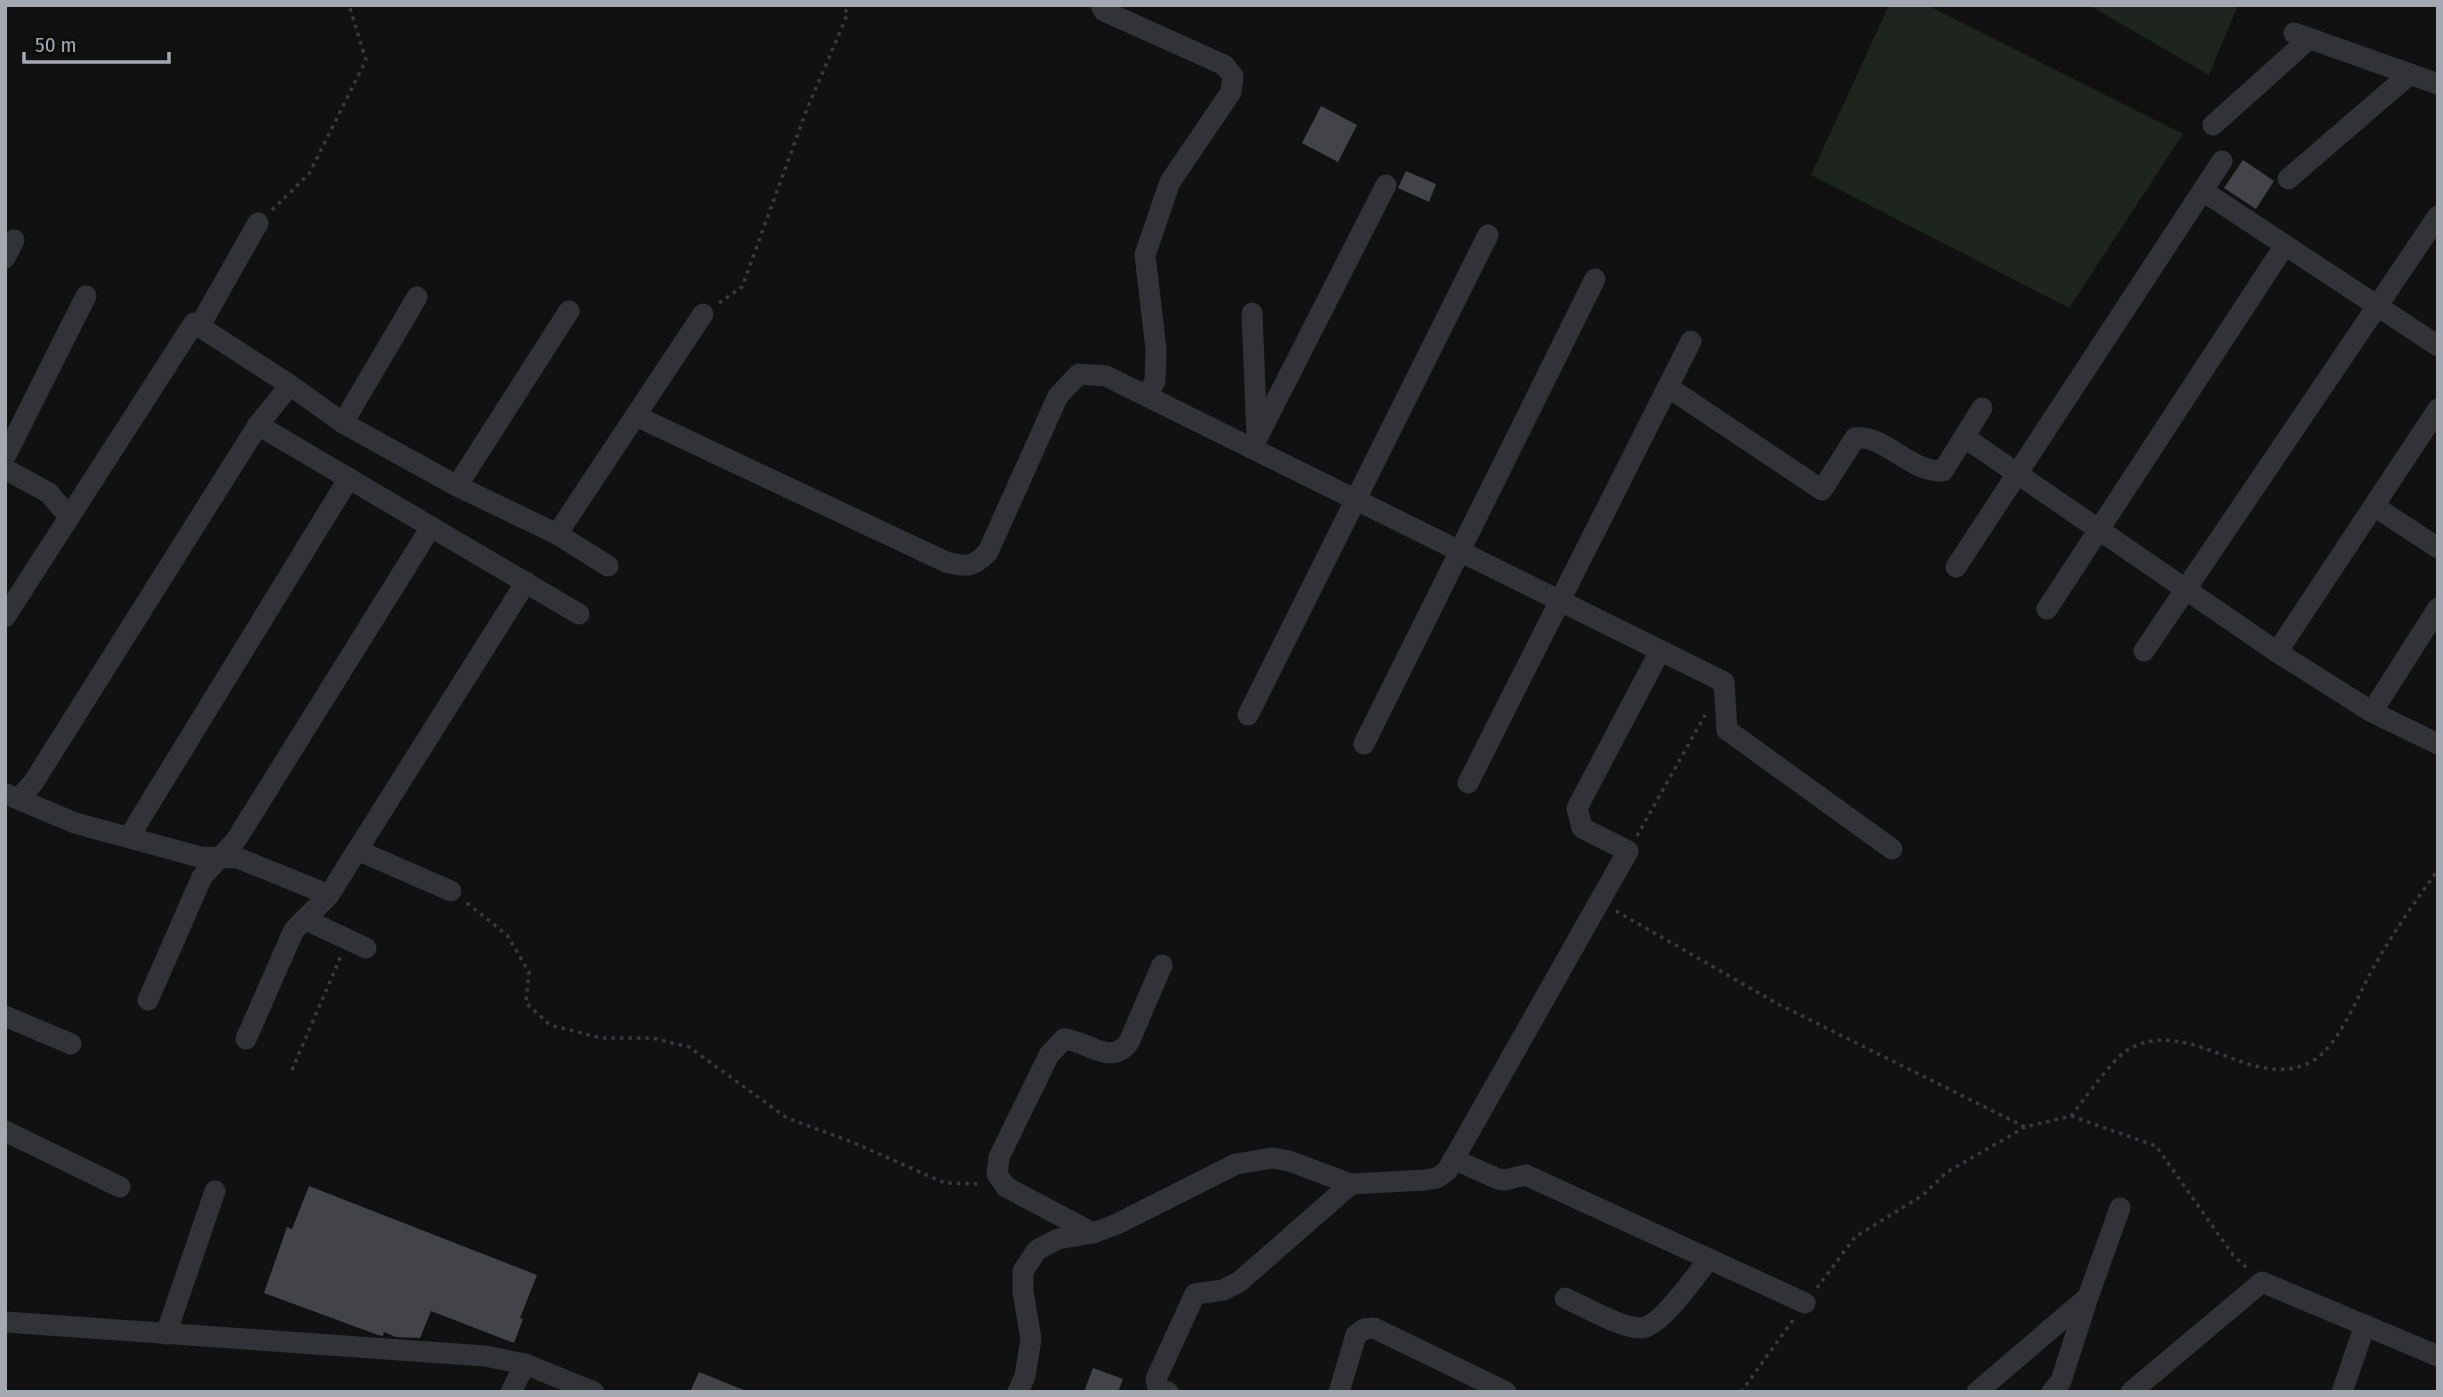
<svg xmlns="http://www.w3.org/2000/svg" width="2443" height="1397" font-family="'Fira Sans Condensed',sans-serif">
	<rect width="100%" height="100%" fill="#111112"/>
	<g fill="#1e241e">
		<path d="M1889,5h38l256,129 -114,174 -258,-133z"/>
		<path d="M2089,5h149l-29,70z"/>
	</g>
	<g fill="#434447">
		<path d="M1321,106l36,19 -19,37 -36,-19z"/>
		<path d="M2243,160l31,21 -18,28 -32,-21z"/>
		<path d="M1406,171l30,13 -7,18 -31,-14z"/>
		<path d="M309,1186l228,89 -17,43 3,1 -9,24 -83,-32 -11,27 -24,-1 -12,-5 -1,4 -5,-1 -114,-42 23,-66 5,2z"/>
		<path d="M1093,1368l30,11 -5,13h-34z"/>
		<path d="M699,1372l47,19v1h-56z"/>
	</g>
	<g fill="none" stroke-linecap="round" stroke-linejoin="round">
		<g stroke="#393a3e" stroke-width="3.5" stroke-dasharray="3.5 5" stroke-linecap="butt">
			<path d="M272,210l37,-36 57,-114 -17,-55"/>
			<path d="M719,303l23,-16 65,-178 41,-96 -7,-8"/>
			<path d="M1637,836l68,-121"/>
			<path d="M467,903l40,32 22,37 -3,31 24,22 51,13h51l37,9 98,71 65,24 93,41 34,1"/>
			<path d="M1616,911l162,93 247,123 46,-11 85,30 77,109 16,15"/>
			<path d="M292,1070l49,-114"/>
			<path d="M2071,1116c13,-16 39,-54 55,-65 63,-40 128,46 188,9 27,-17 46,-70 62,-97 19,-33 40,-63 62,-93"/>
			<path d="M1817,1288l38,-51 68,-42 24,-23 78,-45"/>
			<path d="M1741,1392l52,-72"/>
		</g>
		<g stroke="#323337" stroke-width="21">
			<path d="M1101,5l3,6 120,54 9,11 -2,16 -61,90 -25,73 11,94 -1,32 -8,14"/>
			<path d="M2294,33l144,51"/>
			<path d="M2213,125l96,-86"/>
			<path d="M2288,179l122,-105"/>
			<path d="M2203,191l235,155"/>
			<path d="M5,258l9,-18"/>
			<path d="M1252,313l5,124"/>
			<path d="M199,327l59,-104"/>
			<path d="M1668,387l154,103 33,-52c32,-3 53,34 88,33l39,-63"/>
			<path d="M636,416l310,146c20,5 27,6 42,-10l70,-156 21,-22 27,2 618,306 3,48 165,119"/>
			<path d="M343,423l74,-126"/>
			<path d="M258,425l321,189"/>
			<path d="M1964,437l313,215 95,60 66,32"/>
			<path d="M1252,448l134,-263"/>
			<path d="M5,457l81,-161"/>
			<path d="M5,469l44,24 20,24"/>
			<path d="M457,486l112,-175"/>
			<path d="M2374,506l64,42"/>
			<path d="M557,534l146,-220"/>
			<path d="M1956,567l266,-406"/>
			<path d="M2047,609l238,-364"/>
			<path d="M5,617l189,-294 96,62 53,38 114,63 100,48 51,32"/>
			<path d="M2144,651l294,-435"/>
			<path d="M2277,652l161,-243"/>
			<path d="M2372,712l66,-104"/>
			<path d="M1248,715l240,-480"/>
			<path d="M1364,744l231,-465"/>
			<path d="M1468,783l223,-442"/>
			<path d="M6,794l69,29 125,34 38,1 91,37"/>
			<path d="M18,799l15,-16 225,-358 32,-40"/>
			<path d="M129,837l220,-359"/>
			<path d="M357,850l94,41"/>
			<path d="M304,919l62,29"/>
			<path d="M148,1000l54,-123 34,-37 195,-313"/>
			<path d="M5,1016l66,28"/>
			<path d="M246,1039l48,-109 35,-35 197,-313"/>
			<path d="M5,1131l115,56"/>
			<path d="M1453,1159l45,20 7,1 21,-5 279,128"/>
			<path d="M1093,1233l-87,-46 -9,-13 2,-17 50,-102 15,-16c24,2 47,28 65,3l33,-77"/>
			<path d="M1565,1298c20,9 56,30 76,30 20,-1 55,-53 68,-69"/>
			<path d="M5,1322l480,34 40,8 69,28"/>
			<path d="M166,1334l49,-143"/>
			<path d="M511,1392l14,-28"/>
			<path d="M1018,1392l7,-16 6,-37 -8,-47v-21l14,-21 21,-11 35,-6 24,-9 119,-60 36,-6 17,3 62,23 74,-4 12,-2 10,-7 181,-320 -46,-23 -5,-20 83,-157"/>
			<path d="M1168,1392l-10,-4 -2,-9 39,-85 28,-4 16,-8 112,-98"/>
			<path d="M1339,1392l17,-57 8,-6 10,-1 132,64"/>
			<path d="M1977,1392l111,-95 32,-89"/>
			<path d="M2052,1392l9,-11 27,-84"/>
			<path d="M2131,1392l131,-110 176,74"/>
			<path d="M2342,1392l23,-67"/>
		</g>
	</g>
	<rect width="2443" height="1397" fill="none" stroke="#a4a9b1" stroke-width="14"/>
	<path d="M24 52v10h145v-10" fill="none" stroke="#a4a9b1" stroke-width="3.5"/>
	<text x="35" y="52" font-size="21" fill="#a4a9b1" stroke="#0c0c0d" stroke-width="5" paint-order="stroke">50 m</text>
</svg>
